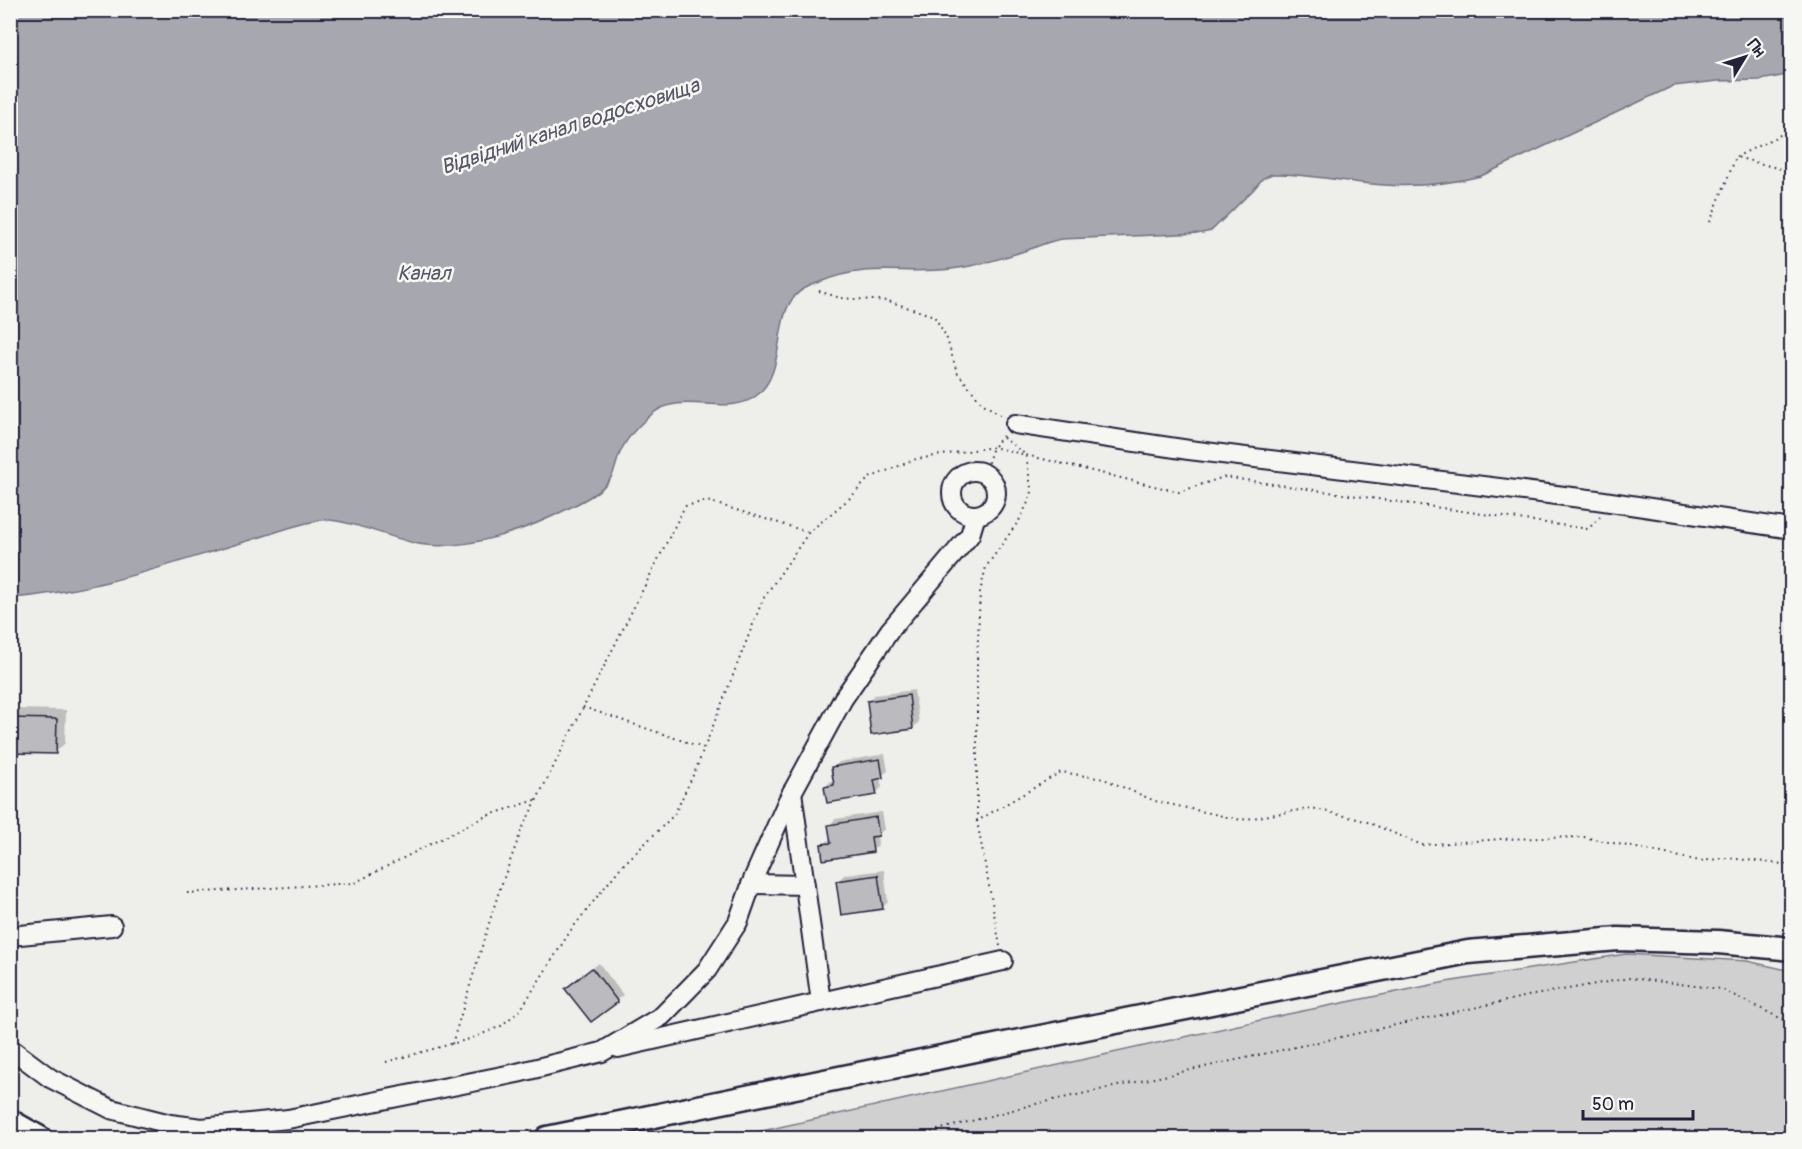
<svg xmlns="http://www.w3.org/2000/svg" width="1802" height="1149" font-family="Pangolin,sans-serif">
	<rect width="100%" height="100%" fill="#eeeeeb"/>
	<filter id="ink" filterUnits="userSpaceOnUse"><feTurbulence type="fractalNoise" baseFrequency=".0167" numOctaves="2"/><feDisplacementMap in="SourceGraphic" scale="12" xChannelSelector="R" yChannelSelector="G"/><feConvolveMatrix kernelMatrix="1 2 1 2 8 2 1 2 1" color-interpolation-filters="sRGB"/></filter>
	<g filter="url(#ink)">
		<path fill="#d0d0d1" stroke="#797986" stroke-width="1.5" d="M1626,954l121,7 44,10v167h-1061l558,-124 158,-32z"/>
		<path fill="#a7a7af" stroke="#727281" stroke-width="1.5" d="M11,10h1780l1,64 -32,6 -42,1 -45,5 -192,90c-32,8 -64,11 -97,9 -38,-2 -75,-12 -112,-11l-9,4 -10,12 -42,41 -9,2 -140,6c-11,2 -19,5 -29,9 -26,9 -54,18 -82,21 -48,6 -83,-7 -131,13 -9,3 -20,7 -26,15 -21,24 -8,77 -38,99 -29,22 -74,-7 -104,18 -12,10 -25,23 -31,37 -5,9 -5,20 -11,28 -9,13 -25,21 -39,28 -41,22 -110,47 -157,36 -21,-5 -75,-26 -93,-23 -24,4 -47,13 -70,20 -79,23 -157,52 -240,58z"/>
		<g fill="#0003">
			<path d="M914,690l5,32 -6,6 -45,-27 6,-6z"/>
			<path d="M17,709l49,1 -1,33 -9,9 -46,-1v-36z"/>
			<path d="M885,754l3,17 -8,6 2,10 -6,6 -51,-6 6,-6h4l-2,-13 6,-6z"/>
			<path d="M882,812l3,17 -8,6 1,10 -6,6 -50,-6 10,-7 -2,-13 5,-6z"/>
			<path d="M884,870l4,32 -6,6 -44,-27 6,-6z"/>
			<path d="M599,963l24,32 -32,25 -24,-31z"/>
		</g>
		<g fill="#bbbbbf" stroke="#22223b" stroke-width="1.5">
			<path d="M909,695l4,34 -42,6 -4,-34z"/>
			<path d="M10,718l47,1 -1,35 -46,-1z"/>
			<path d="M880,759l3,19 -9,2 3,15 -50,8 -3,-16 10,-2 -3,-18z"/>
			<path d="M876,817l3,19 -8,1 2,15 -50,8 -2,-16 10,-1 -3,-18z"/>
			<path d="M878,875l5,34 -42,6 -5,-34z"/>
			<path d="M592,968l26,34 -27,20 -26,-33z"/>
		</g>
		<g fill="none" stroke-linecap="round" stroke-linejoin="round">
			<g stroke="#22223b" stroke-width="22">
				<g id="minor">
					<path d="M1015,424l174,26 408,50 195,29"/>
					<circle cx="974" cy="493" r="22"/>
					<path d="M751,884l54,1"/>
					<path d="M10,936l102,-10"/>
					<path d="M821,1002l182,-41"/>
					<path d="M10,1048l40,30 61,31 59,15 32,4 86,-9 229,-46 85,-21 60,-36 45,-46 31,-48 16,-45 34,-77 55,-101 47,-69 80,-95 6,-20"/>
					<path d="M618,1048l203,-46 -29,-210"/>
				</g>
			</g>
			<g stroke="#22223b" stroke-width="27">
				<g id="major">
					<path d="M10,1121l30,17"/>
					<path d="M547,1138l453,-93 468,-93 150,-13 100,3 74,7"/>
				</g>
			</g>
			<g stroke="#22223b" stroke-width="2" stroke-dasharray="1.5 4.5" stroke-linecap="butt">
				<path d="M1736,157l56,-28"/>
				<path d="M1710,222l26,-65 56,15"/>
				<path d="M819,291l21,7 48,3 46,15 12,20 11,36 25,31 20,13"/>
				<path d="M984,474l9,-27 10,-11"/>
				<path d="M583,707l121,41"/>
				<path d="M977,821v-159l3,-70 6,-25 34,-48 12,-25 -6,-39 -24,-18"/>
				<path d="M187,893l167,-10 132,-67 50,-16"/>
				<path d="M1000,946l-23,-125 84,-49 43,7 51,22 86,19 71,-12 53,13 57,24 79,-6 83,-2 116,24 28,-3 64,7"/>
				<path d="M452,1044l47,-153 23,-62 163,-323 22,-5 101,31"/>
				<path d="M386,1062l87,-24 28,-12 20,-17 50,-79 49,-62 54,-53 22,-46 67,-170 46,-67 41,-34 19,-20 47,-19 77,-12 186,45 45,-15 364,52 12,-12"/>
				<path d="M908,1138l123,-33 497,-109 102,-18 91,11 71,35"/>
			</g>
			<use href="#minor" stroke="#f6f6f2" stroke-width="18"/>
			<use href="#major" stroke="#f6f6f2" stroke-width="22"/>
		</g>
	</g>
	<g text-anchor="middle" stroke-width="5" stroke-linejoin="round" paint-order="stroke">
		<g font-size="21" font-style="italic" fill="#575769" stroke="#f6f6f2">
			<text transform="translate(570 126) rotate(-18)" y="7">Відвідний канал водосховища</text>
			<text x="424" y="280">Канал</text>
		</g>
	</g>
	<rect width="1802" height="1149" fill="none" stroke="#f6f6f2" stroke-width="36"/>
	<rect x="18" y="18" width="1766" height="1113" fill="none" stroke="#22223b" stroke-width="2" filter="url(#ink)"/>
	<g transform="translate(1745 57) rotate(52)" stroke="#f6f6f2" stroke-width="4.5" paint-order="stroke">
	<path d="M0-4.5L10 22L0 15L-10 22Z" fill="#22223b"/>
	<text y="-9" font-size="16" font-weight="bold" text-anchor="middle" fill="#22223b">Пн</text>
	</g>
	<path d="M1583 1110v9h110v-9" fill="none" stroke="#22223b" stroke-width="3"/>
	<text x="1592" y="1110" font-size="18" fill="#22223b" stroke="#f6f6f2" stroke-width="4.5" paint-order="stroke">50 m</text>
</svg>
